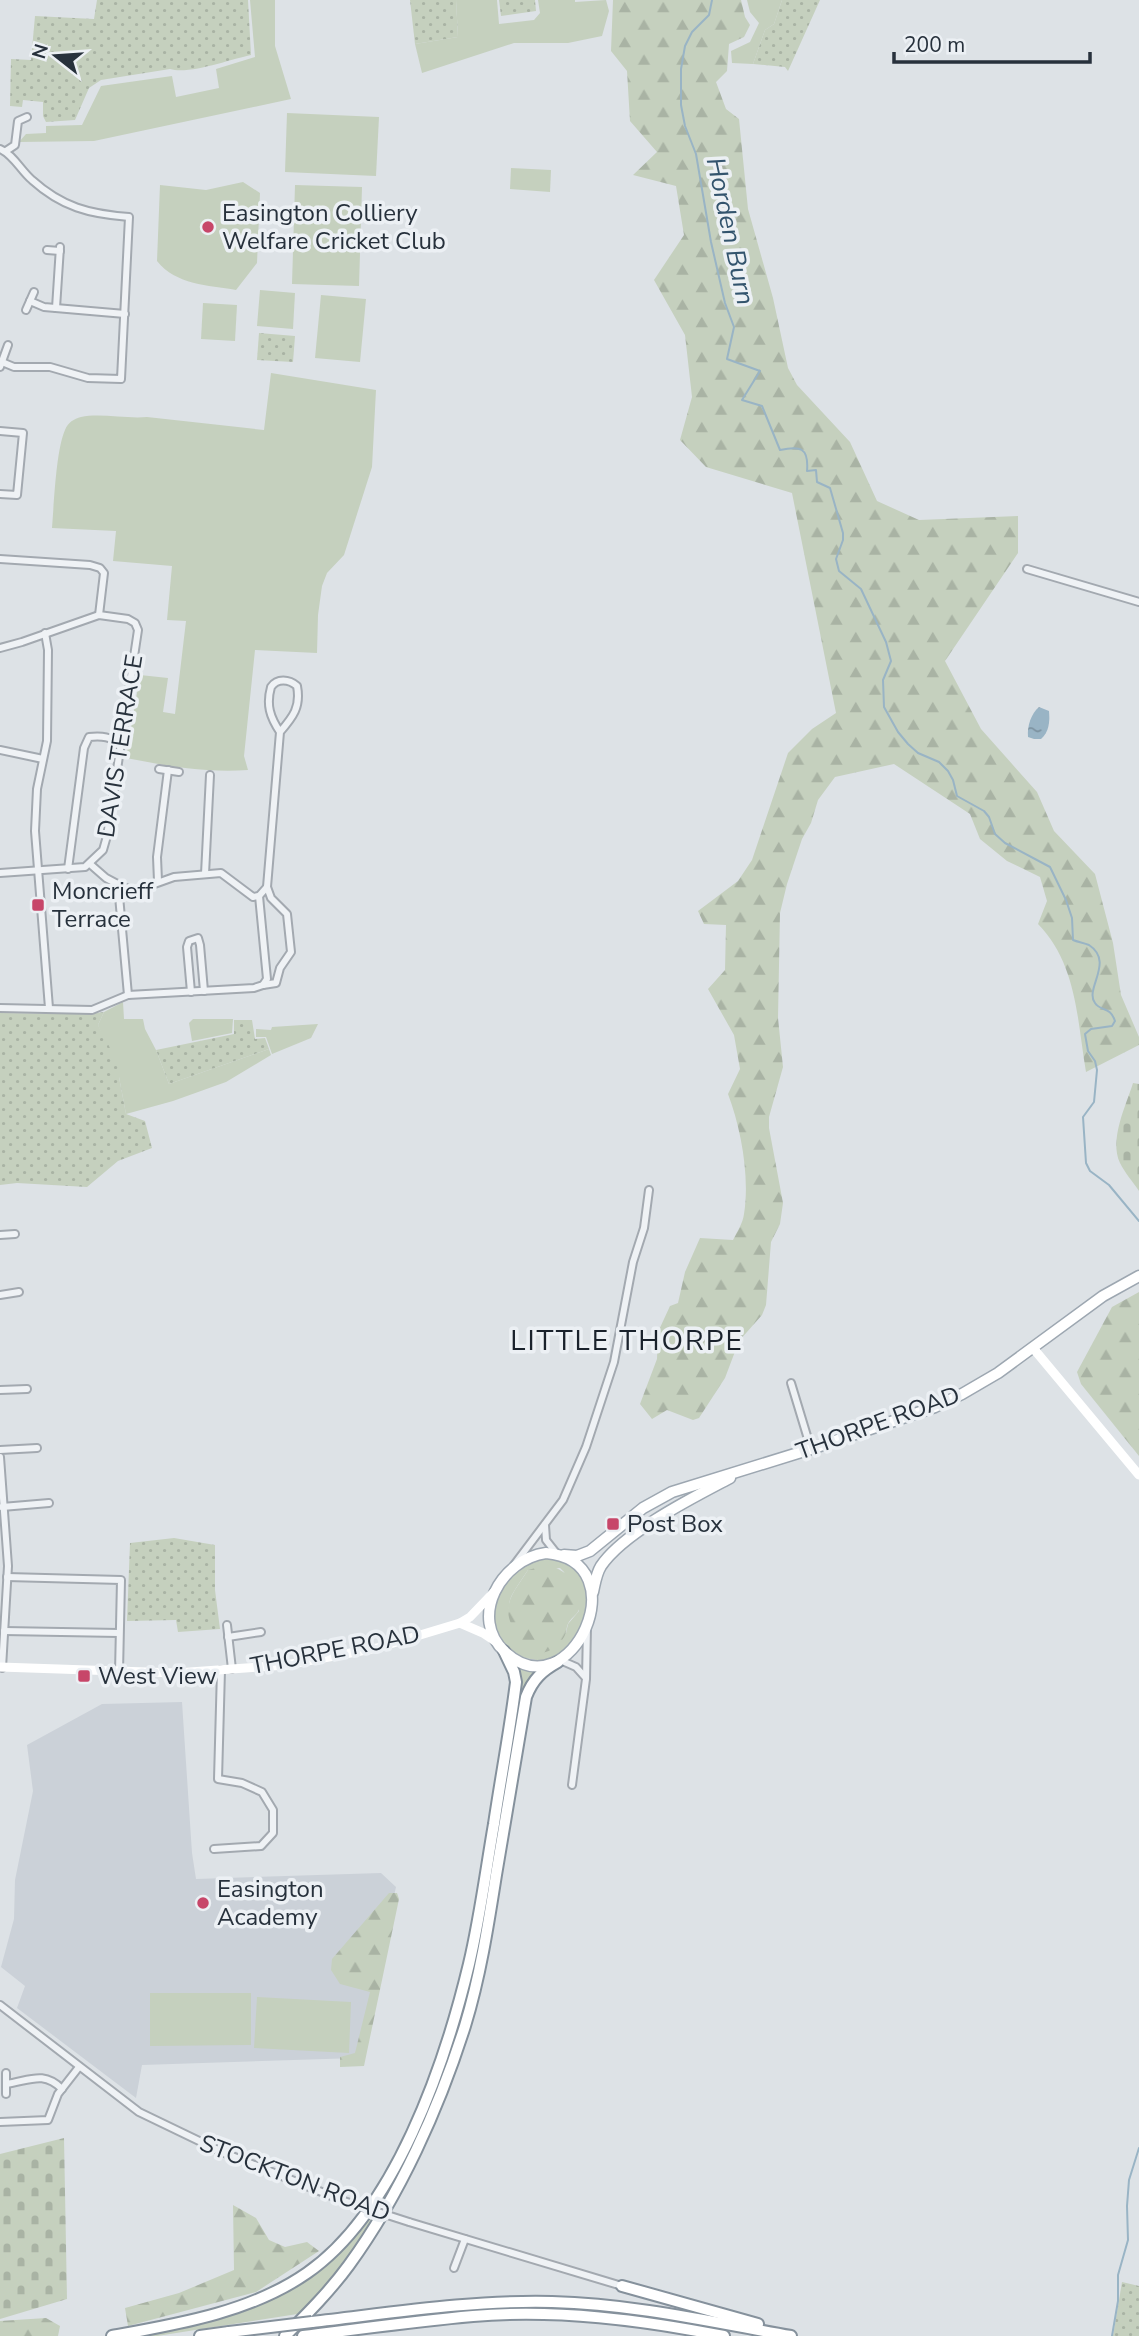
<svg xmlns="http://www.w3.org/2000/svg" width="1139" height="2336" font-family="'Nunito Sans',sans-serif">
	<defs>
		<pattern id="forest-firs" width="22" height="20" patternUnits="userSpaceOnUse" patternTransform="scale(1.75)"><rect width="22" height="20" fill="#c5d0be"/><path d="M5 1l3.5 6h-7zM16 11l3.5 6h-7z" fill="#a9b3a4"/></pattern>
		<pattern id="cemetery-stones" width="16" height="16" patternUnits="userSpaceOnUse" patternTransform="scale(1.75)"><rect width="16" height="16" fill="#c5d0be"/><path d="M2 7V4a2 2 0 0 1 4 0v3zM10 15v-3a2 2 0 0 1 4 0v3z" fill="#a9b3a4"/></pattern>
		<pattern id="park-dots" width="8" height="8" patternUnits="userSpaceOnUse" patternTransform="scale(1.75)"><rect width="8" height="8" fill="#c5d0be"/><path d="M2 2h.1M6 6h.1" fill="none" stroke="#a9b3a4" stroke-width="1.8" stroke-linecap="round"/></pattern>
		<pattern id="water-ripples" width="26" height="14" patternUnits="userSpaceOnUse" patternTransform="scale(1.75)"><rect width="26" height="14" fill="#99b4c5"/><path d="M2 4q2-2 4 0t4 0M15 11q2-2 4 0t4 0" fill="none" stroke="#7d93a1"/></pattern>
	</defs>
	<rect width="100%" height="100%" fill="#dde2e6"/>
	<path fill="#cbd1d8" d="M182,1702l10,151 4,26 185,-6 15,14 -39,171 -215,7 -6,33 -119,-90 8,-22 -24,-19 13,-48 1,-39 18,-89 -6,-46 75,-41z"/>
	<g fill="#c5d0be" fill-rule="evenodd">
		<path d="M250,0h25v46l16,53 -197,42 -75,1 7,-8 20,-1v-7l36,-1 19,-39 71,-10 4,21 43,-9 -3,-19 39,-12z"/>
		<path d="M456,0h41l2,24 35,-4 6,-7 -2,-13h37v2l31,-2 3,11 -7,25 -34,7h-54l-92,30 -7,-29 43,-7z"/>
		<path d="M747,0h35l-8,24 -9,6 -12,34 -21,-1 -1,-12 19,-9 9,-19 -9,-11z"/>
		<path d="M287,113l92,4 -3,59 -91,-4z"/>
		<path d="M511,168l40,2 -1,22 -40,-3z"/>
		<path d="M243,182l17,11 -3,70 -21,27c-28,-5 -60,-5 -79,-29l3,-76 46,5z"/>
		<path d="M295,185l67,2 -3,99 -67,-2z"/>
		<path d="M260,290l35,3 -2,36 -36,-3z"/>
		<path d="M321,295l45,4 -6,63 -45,-4z"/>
		<path d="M203,303l34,2 -2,36 -34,-2z"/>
		<path d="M271,373l105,17 -4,77 -28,88 -17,18 -5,13 -4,29 -1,38 -62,-3 -11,106 4,14c-42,3 -81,-4 -122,-12l14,-83 28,3 -5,34 12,2 11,-93 -19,-1 5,-54 -59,-5 3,-30 -64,-3c2,-24 4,-78 13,-98 3,-8 9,-11 16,-13 19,-4 46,2 66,0l117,13z"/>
		<path d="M123,1002l1,17h19l2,10 11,21 13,34 100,-35 2,6 -45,27 -53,19 -47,13 -7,-37 -21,-52 6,-13z"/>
		<path d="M193,1019h40l-1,14 -40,8 -3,-18z"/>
		<path d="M318,1024l-7,14 -39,16 -6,-17h-10v-8l15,1 1,-3z"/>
		<path d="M544,1558c5,0 11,0 16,1 47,13 25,104 -23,101 -9,-1 -17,-3 -25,-9 -39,-30 -8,-82 32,-93zM560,1568l4,4 15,39 -11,13 -2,9 -49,3c-15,-34 -8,-37 11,-66z"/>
		<path d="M516,1666l10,4 12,1 -11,13c-11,61 -21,122 -32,183 -10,52 -18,104 -33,155 -31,108 -87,206 -158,291l-147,23h-26l135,-35 33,-16 47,-39 20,-23 32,-52 59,-148z"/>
		<path d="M251,1993v52l-101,1v-53z"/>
		<path d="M257,1997l94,5 -2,51 -95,-5z"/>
	</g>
	<g fill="url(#forest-firs)">
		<path d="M613,0h128l4,17 5,8 -6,12 -15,7 -2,27 -11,11 10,27 13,10 9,90 25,89 15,70 9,17 53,57 27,59 42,19 99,-4v37l-73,108 36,68 56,63 17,39 41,43 18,69 8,52 18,42v8l-53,27c-9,-53 -9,-108 -48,-148l9,-23 -7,-24 -33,-16 -27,-22 -10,-25 -76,-50 -59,13 -17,23 -7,23 -9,16 -15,45 -7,29 -2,105 5,49 -14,50v11l14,75 -3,21 -9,18 -5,63 -4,10 -23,26 -14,37 -26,40 -6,2 -26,-10 -15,9 -12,-15 17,-45 1,-27 12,-26 8,-3 7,-31 15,-34 33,2c4,-8 10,-17 11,-26 6,-37 -3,-86 -16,-120l12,-25 -6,-34 -26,-46 17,-19 1,-45 -22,-1 -6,-13 40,-30 14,-21 36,-107 24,-24 24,-16 -44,-220 -86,-26 -26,-27 12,-43 -7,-62 -31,-55 30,-45 -8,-49 -43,-11 24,-23 -27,-31 -3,-50 -16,-20z"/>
		<path d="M1139,1292v164l-58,-72 -4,-12 35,-65z"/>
		<path d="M547,1565c19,4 38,22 32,44 -1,5 -7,8 -10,13 -3,4 -2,10 -5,15 -11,19 -30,19 -48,11 1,-11 -2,-17 -6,-27 -7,-21 8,-34 18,-51z"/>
		<path d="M389,1893h8l2,6 -35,167 -24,1v-10l15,-4 15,-61 -30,-8 -9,-14 1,-11z"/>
		<path d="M233,2205l23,13 13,22 16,7 22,-5 12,9 -63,41 -128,34 -3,-18 54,-15 55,-23z"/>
		<path d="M46,2318l14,8 -2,10h-58v-15z"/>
	</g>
	<g fill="url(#cemetery-stones)">
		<path d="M1133,1083l6,1v107c-6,-9 -14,-18 -19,-28 -11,-24 6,-57 13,-80z"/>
		<path d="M64,2138l3,161 -67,20v-165z"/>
	</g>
	<g fill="url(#park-dots)">
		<path d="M97,0h151l3,55c-20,4 -62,20 -81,14l-69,11 -12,8 -14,32 -29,2 -3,-6v-14l-20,-2 -1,7 -12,-1 1,-47 20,1 4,-44 59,3z"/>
		<path d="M410,0h46l2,37 -43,7z"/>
		<path d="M499,0h36l1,11 -35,5z"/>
		<path d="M782,0h38l-32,71 -3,-4 -32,-3 12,-34 9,-6z"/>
		<path d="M259,333l36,3 -2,26 -36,-2z"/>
		<path d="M104,1012l-6,13 23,44 -2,8 7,37 19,7 7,27 -34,13 -31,26 -70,-4 -17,2v-172l89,1z"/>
		<path d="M234,1020h18l3,19 10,-1 4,11 -100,35 -13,-34 78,-16z"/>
		<path d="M174,1538l41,7v45l5,39 -42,3 -2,-12 -49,1 3,-78z"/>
		<path d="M1122,2282l17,4v50h-26z"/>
	</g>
	<path fill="url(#water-ripples)" d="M1039,707l10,4c1,11 0,21 -8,28h-7l-6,-2c-1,-11 3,-23 11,-30z"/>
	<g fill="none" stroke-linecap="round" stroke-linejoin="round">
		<g stroke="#99b4c5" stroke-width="2">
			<path d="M712,0l-3,15 -17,17 -7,14 -4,23v36l4,21 11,28 15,88 14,61 9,24 -7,32 33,12 -18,29 20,6 18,44c20,-4 29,-3 27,21l9,-1 1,12 13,6 13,45v7l-7,19 3,12 22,18 25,53 5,19 -8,19 1,27 14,25 10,12 10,9 21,9 9,9 5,9 4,16 27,15 5,6 6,17 10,9 45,24 16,33 6,18 1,22c5,2 11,3 16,5 26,17 -5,44 6,58 6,9 15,3 20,18l-3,5 -21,3 -6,5 3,17 7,10 2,9 -3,32 -11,15 3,46 4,8 19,14 30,36"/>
			<path d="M1112,2336l6,-35v-26l10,-35 -1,-34 2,-26 10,-32"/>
		</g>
		<g stroke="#a3a9b0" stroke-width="10">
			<g id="street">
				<path d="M0,149c13,5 21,22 32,31 30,27 57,34 97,37l-8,162 -33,-1 -38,-11h-36l-12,-5"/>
				<path d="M6,151l9,-6 3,-24 9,-4"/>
				<path d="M47,250l13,1"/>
				<path d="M30,301l14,6 81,7"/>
				<path d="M56,308l4,-61"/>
				<path d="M26,310l8,-18"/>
				<path d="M0,367l8,-22"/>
				<path d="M0,431l23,2 -6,62 -17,-1"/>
				<path d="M0,559l90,6 10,3 4,5 -5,42"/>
				<path d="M1027,569l112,33"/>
				<path d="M45,633l3,17 -1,91 -10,48 -2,42 14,177"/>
				<path d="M0,648l22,-6 77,-27 29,4 7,4 3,7 -31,206 -4,14 -18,17 -85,6"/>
				<path d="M0,750l43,9"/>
				<path d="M159,769l20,3"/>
				<path d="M90,864l16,14 17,9 12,4 39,-14 47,-4 32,24 6,-1 8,-9 13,-155c-10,-15 -14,-27 -9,-45 6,-9 18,-8 26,-1 4,21 -4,31 -17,46"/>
				<path d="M68,869l16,-121 5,-11c12,-1 23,-1 32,9"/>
				<path d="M205,874l5,-99"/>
				<path d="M158,881l-1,-24 11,-87"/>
				<path d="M118,885l10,110"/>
				<path d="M263,985l13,-2 4,-15 11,-16 -4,-38 -16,-16 -4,-11"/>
				<path d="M191,992l-4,-45 2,-6 9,-3 2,7 4,46"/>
				<path d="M0,1008l92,2 36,-15 126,-7 9,-3 4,-6 -8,-83"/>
				<path d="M0,1235l15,-1"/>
				<path d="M0,1295l19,-3"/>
				<path d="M791,1383l20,66"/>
				<path d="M0,1390l27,-1"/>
				<path d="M0,1450l37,-2"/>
				<path d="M0,1457l8,109 -6,102"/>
				<path d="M2,1507l47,-4"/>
				<path d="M545,1525l1,15 11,14"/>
				<path d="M514,1565l49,-65 23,-53 28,-85 19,-100 11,-34 5,-38"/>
				<path d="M7,1577l114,3 -2,92"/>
				<path d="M227,1625l5,44"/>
				<path d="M4,1631l115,2"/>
				<path d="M228,1637l33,-5"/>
				<path d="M560,1660l16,7 9,10"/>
				<path d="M572,1785l14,-106 1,-52"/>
				<path d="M214,1849l47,-3 12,-13v-23l-11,-18 -20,-9 -24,-4 3,-109"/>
				<path d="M0,2005l139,107 83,40 122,49"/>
				<path d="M6,2073v21"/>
				<path d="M6,2084c23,-3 37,-14 56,5"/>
				<path d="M0,2122l48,-2 10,-26 21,-27"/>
				<path d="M409,2222l213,64"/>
				<path d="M454,2268l11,-29"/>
			</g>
		</g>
		<g stroke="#9da7b1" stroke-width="13">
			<g id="primary">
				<path d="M546,1553c94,8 25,160 -41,99 -37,-34 -4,-93 41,-99z"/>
				<path d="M564,1555l13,1 13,-5 53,-43 29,-16 139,-43 124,-42 27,-13 36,-21 105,-77 36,-20"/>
				<path d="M593,1592c2,-9 3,-18 8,-26 23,-34 93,-69 129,-88"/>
			</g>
		</g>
		<g stroke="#85919c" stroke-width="14">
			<g id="highway">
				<path d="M622,2286l136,38"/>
				<path d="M312,2322c79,-9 160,-22 240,-20 81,2 160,20 239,34"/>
				<path d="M112,2336c67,-12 139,-24 195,-63 88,-61 138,-209 162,-309 11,-46 17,-94 25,-140 7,-47 16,-94 22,-142l-2,-10 -10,-21"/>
				<path d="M200,2336l29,-4"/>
				<path d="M285,2336c23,-23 45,-45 64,-71 51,-70 90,-157 116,-239 15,-49 23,-100 31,-151 10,-59 20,-119 30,-178 7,-18 16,-26 32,-35"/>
				<path d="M303,2336c56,-7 113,-15 170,-20 84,-7 169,4 251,20"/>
			</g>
		</g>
		<use href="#street" stroke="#eff2f5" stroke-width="6"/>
		<g stroke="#fff" stroke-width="9">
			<path d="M1033,1348l106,127"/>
			<path d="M460,1623l23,10 12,8"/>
			<path d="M0,1667l176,6 110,-8 91,-17 83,-25 10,-6 24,-25"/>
		</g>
		<use href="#primary" stroke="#fff" stroke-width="10"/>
		<use href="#highway" stroke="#fff" stroke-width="10"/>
		<g stroke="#a3a9b0" stroke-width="10" stroke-linecap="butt">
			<path id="street-bridge" d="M344,2201l65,21"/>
		</g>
		<g stroke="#85919c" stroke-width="14" stroke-linecap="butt">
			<path id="highway-bridge" d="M229,2332l83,-10"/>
		</g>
		<use href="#street-bridge" stroke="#eff2f5" stroke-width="6"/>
		<use href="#highway-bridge" stroke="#fff" stroke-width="10"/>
	</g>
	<g fill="#c74669" stroke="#ecf0f4" stroke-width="2.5">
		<circle cx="208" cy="227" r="7"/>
		<rect x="31" y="898" width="14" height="14" rx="3.5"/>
		<rect x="606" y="1517" width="14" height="14" rx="3.5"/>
		<rect x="77" y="1669" width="14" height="14" rx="3.5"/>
		<circle cx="203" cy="1903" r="7"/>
	</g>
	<g text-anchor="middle" stroke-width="7" stroke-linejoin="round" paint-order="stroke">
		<g font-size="24" fill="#27313c" stroke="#ecf0f4" text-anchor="start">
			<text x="222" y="221">Easington Colliery<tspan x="222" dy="28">Welfare Cricket Club</tspan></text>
			<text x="52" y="899">Moncrieff<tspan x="52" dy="28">Terrace</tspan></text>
			<text x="627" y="1532">Post Box</text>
			<text x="98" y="1684">West View</text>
			<text x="217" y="1897">Easington<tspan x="217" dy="28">Academy</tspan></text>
		</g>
		<g font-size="24" fill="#27313c" stroke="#ecf0f4">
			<text transform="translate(120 746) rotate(-81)" y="8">DAVIS TERRACE</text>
			<text transform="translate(878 1423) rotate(-20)" y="8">THORPE ROAD</text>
			<text transform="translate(335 1650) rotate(-11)" y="8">THORPE ROAD</text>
			<text transform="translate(295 2178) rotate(21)" y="8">STOCKTON ROAD</text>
		</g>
		<g font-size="26" font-style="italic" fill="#33546d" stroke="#ecf0f4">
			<text transform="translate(731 231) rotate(78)" y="9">Horden Burn</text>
		</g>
		<g font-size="28" letter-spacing="2" fill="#1a222c" stroke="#ecf0f4">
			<text x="627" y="1350">LITTLE THORPE</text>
		</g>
	</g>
	<g transform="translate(56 56) rotate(287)" stroke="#ecf0f4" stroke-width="5" paint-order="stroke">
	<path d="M0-5L12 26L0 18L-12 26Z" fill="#27313c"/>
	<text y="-10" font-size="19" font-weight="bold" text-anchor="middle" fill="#27313c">N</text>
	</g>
	<path d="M894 52v10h196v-10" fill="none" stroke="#27313c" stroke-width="3.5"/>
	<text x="904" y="52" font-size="21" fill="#27313c" stroke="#ecf0f4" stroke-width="5" paint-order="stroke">200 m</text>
</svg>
